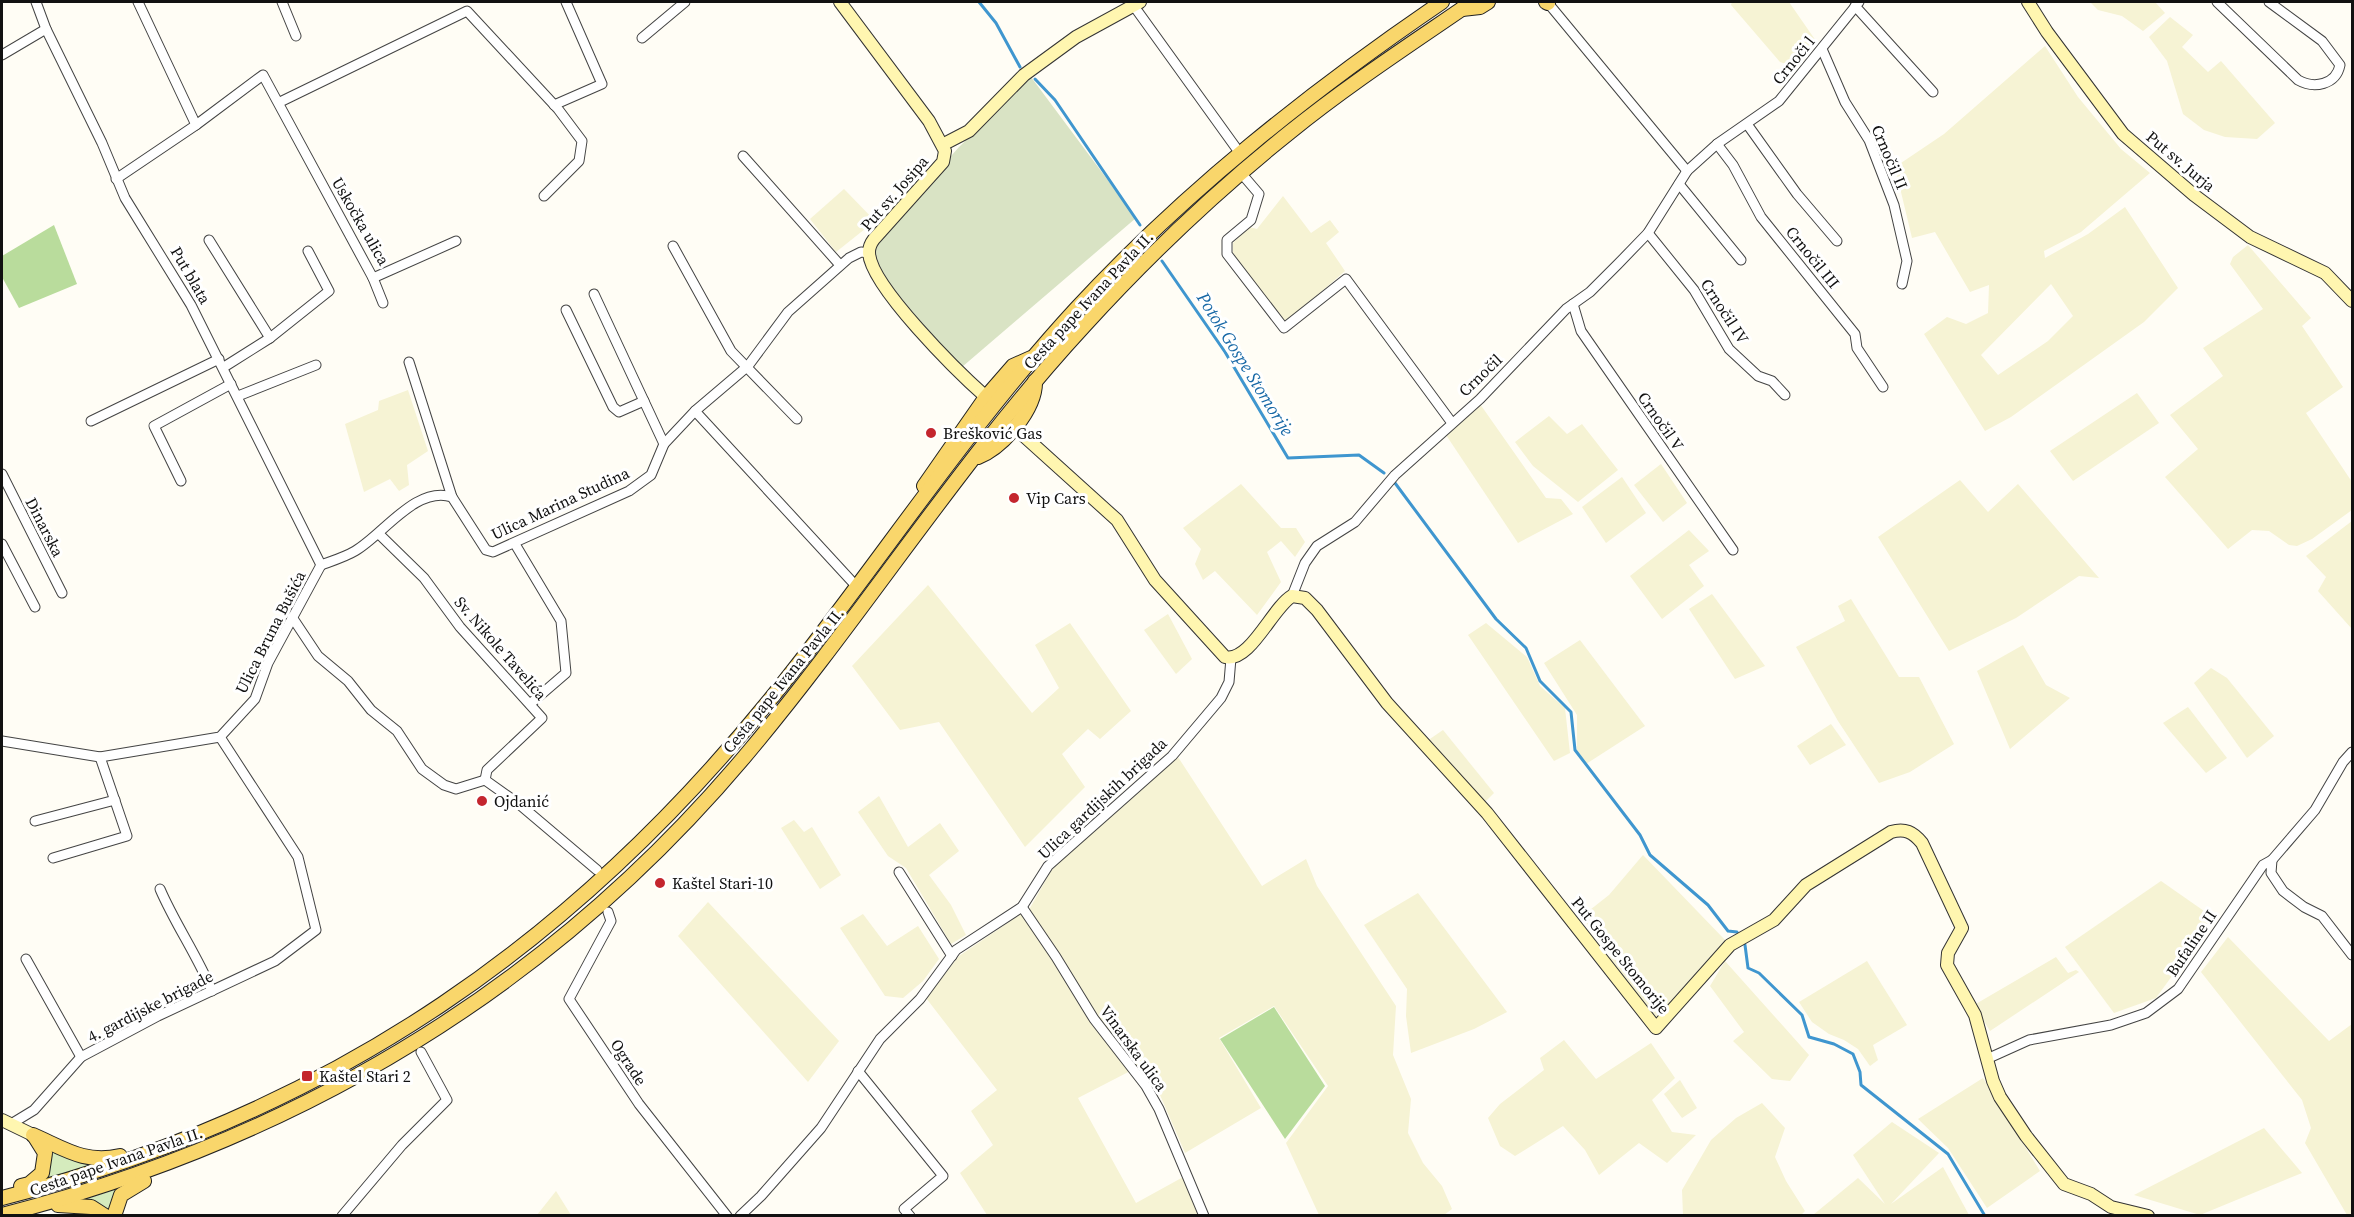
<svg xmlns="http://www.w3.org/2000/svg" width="2354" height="1217" font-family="'Source Serif 4',serif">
	<rect width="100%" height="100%" fill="#fffdf5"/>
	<g fill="#f6f3d4" fill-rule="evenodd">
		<path d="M1732,2h57l27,39 -20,26 -16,-5 -49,-57z"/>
		<path d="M2090,2h65l10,11 -22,18 -21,-15 -24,-6z"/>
		<path d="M2170,17l23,18 -11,12 26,25 13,-11 54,62 -18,16 -32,-2 -21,-7 -21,-16 -16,-53 -18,-24z"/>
		<path d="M2045,46l33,51 43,52 29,24 -69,59 -37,19 1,7 43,-24 37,-27 53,81 -34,34 -133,95 -26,14 -61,-97 23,-17 19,7 22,-11 1,-28 -19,7 -35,-60 -23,6 -17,-71 49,-33zM2051,284l22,32 -25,25 -50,34 -17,-20z"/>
		<path d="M844,189l31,32 -39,31 -26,-33z"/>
		<path d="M1283,196l28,37 19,-13 9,12 -13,11 19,28 -57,50 -6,-2 -49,-66v-10l16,-16 8,2z"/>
		<path d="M2248,245l63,73 -9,8 41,61 -37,26 46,69v28l-40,29 -15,7 -8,-1 -20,-14 -17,-1 -24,19 -63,-72 33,-28 -28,-34 53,-39 -20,-28 60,-39 -33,-45 3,-7z"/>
		<path d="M408,390l20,61 -21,14 2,20 -10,6 -9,-12 -26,13 -19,-68 33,-14 1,-9z"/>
		<path d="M2137,393l22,30 -86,58 -23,-30z"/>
		<path d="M1480,404l66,94 15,1 12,15 -55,29 -72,-108z"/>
		<path d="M1549,416l18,18 15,-10 36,46 -40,32 -45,-36 -18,-24z"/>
		<path d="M1661,464l26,39 -24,19 -29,-37z"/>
		<path d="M1622,477l24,36 -40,30 -24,-36z"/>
		<path d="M1960,480l28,32 30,-28 81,94 -20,-2 -63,42 -67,33 -71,-114z"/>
		<path d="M1241,484l40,44h15l9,14 -10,15 -14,-16 -14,11 14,30 -24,33 -42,-44 -12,9 -8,-16 6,-15 -18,-21z"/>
		<path d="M2352,521v108l-34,-38 8,-14 -20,-21z"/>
		<path d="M1689,530l20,21 -20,14 15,21 -42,33 -32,-43z"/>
		<path d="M928,585l104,128 27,-25 -24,-43 35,-22 61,88 -31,28 -12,-10 -26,25 23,33 -60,60 -86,-125 -39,8 -48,-64z"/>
		<path d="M1712,594l53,72 -30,13 -46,-70z"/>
		<path d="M1851,599l48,78h20l35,67 -44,28 -31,11 -41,-62 -42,-74 49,-26 -7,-15z"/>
		<path d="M1168,614l24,45 -16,15 -32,-44z"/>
		<path d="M1486,623l41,34 13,29 25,22 5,45 -16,8 -86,-126z"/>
		<path d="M1580,640l65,86 -59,38 -9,-13v-36l-33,-52z"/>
		<path d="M2023,645l23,40 24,13 -60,51 -33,-78z"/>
		<path d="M2211,668l16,10 47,58 -27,22 -53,-75z"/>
		<path d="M2188,707l39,51 -21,15 -43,-50z"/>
		<path d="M1831,724l15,21 -36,20 -13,-19z"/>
		<path d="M1443,730l51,63 -12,12 -55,-64z"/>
		<path d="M1178,757l84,129 44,-27 11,27 79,120 -3,49 18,44 -3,34 15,30 19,23 10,23 -8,6h-125l-33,-72 42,-57 -54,-80 -55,32 42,70 -76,45 -28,-65 -19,-21 -60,31 58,105 49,-27 18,39h-216l-27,-42 33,-28 -22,-34 26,-21 -71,-92 33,-42 71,-48 21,-37 26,-28z"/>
		<path d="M879,796l29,51 32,-24 19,28 -30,24 22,30 15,30 -15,9 -45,-76 -18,-12 -30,-44z"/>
		<path d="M794,820l10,12 8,-5 29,48 -21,14 -39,-61z"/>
		<path d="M1643,855l82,85 -73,82 -47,-61 8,-7 -32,-37 28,-22z"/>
		<path d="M2161,881l53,37 -58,80 -42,15 -49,-66z"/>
		<path d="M1418,893l89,119 -33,17 -63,24 -5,-37 1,-27 -43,-64z"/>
		<path d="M708,902l131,139 -31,41 -130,-146z"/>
		<path d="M863,914l24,32 31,-20 21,33 -16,22 -20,17 -18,-2 -45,-68z"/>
		<path d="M2228,937l101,104 23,-17v189l-5,2 -42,-72 6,-15 -9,-28 -101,-128z"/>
		<path d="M2056,957l12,16 8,-3 3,2 -89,59 -16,-26z"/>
		<path d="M1725,961l84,94 -19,26 -18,-2 -39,-38 11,-9 -34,-46z"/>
		<path d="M1867,961l40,64 -34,20 5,15 -8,6 -12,-17 -14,-9 -15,-6 -17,-12 -13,-20z"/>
		<path d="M1564,1040l32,39 55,-36 24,35 -23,22 20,32 24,3 -29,28 -28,-20 -40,32 -14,-25 -22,-24 -48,30 -15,-10 -12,-28 12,-14 44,-34 -4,-12z"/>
		<path d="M1983,1078l57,93 -53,37 -39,-60 -30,-29z"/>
		<path d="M1680,1080l17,28 -15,10 -18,-24z"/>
		<path d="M1762,1103l23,25 -10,29 11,24 19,30 -5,5 -117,-1 -1,-25 29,-50 25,-22z"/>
		<path d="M1892,1122l47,31 -48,51 52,-37 26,48h-156l45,-37 27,26 -32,-49z"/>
		<path d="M2264,1128l38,45 -102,42 -66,-20z"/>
		<path d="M556,1191l15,24h-34z"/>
	</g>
	<g fill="#d5ebbd">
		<path d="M52,1150l35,15 1,4 -42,12z"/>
		<path d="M114,1190h4l-10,21 -22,-12z"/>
	</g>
	<g fill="#b9dc9c">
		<path d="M54,225l23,59 -58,24 -17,-31v-21z"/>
		<path d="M1274,1007l51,79 -40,53 -65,-100z"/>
	</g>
	<path fill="#d9e3c4" d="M1031,77l105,141 -174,149c-33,-35 -67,-68 -89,-112l7,-19 79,-89z"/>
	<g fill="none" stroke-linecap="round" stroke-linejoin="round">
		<g stroke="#3f96cf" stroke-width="3">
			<path d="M979,2l17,21 24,44"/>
			<path d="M1035,79l20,21 85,125"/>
			<path d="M1162,261l63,91 63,106 71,-3 25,18"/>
			<path d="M1395,483l101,136 30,29 14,33 31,31 4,38 65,85 10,20 58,50 20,26 9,1"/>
			<path d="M1745,945l3,23 11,5 43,42 7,22 25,7 19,10 7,18 1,13 87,69 37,62"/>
		</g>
		<g stroke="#444" stroke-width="11">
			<g id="street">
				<path d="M36,2l10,27 56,114 23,55 66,107 130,260"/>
				<path d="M138,2l58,123"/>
				<path d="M282,2l14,34"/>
				<path d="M1131,2l108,150"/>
				<path d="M2217,2l81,78c16,9 38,5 42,-15l-18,-24 -53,-39"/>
				<path d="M1548,3l139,168"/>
				<path d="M1855,6l78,86"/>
				<path d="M642,38l43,-36"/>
				<path d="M1822,49l23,53 24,38 25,65 13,56 -5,23"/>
				<path d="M2,55l44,-26"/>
				<path d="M280,102l187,-91 91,98 24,32 -3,20 -35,35"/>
				<path d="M554,105l48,-21 -36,-82"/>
				<path d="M1747,124l50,70 40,47"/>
				<path d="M1717,144l16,21 28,52 94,117 2,14 26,39"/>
				<path d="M743,156l97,109"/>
				<path d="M1241,173l18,21 -8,26 -24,20v14l57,74 62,-49 106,144"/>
				<path d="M116,179l80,-54 67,-50 110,203 83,-37"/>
				<path d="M1679,184l62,76"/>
				<path d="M1648,233l46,57 35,59 29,27 14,5 13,14"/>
				<path d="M209,240l61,98"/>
				<path d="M673,246l58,105 66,68"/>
				<path d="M373,278l10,25"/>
				<path d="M594,294l70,150"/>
				<path d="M1573,304l8,27 152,219"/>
				<path d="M566,310l47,97 6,5 25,-11"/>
				<path d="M409,362l43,135"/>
				<path d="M224,367l46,-29 59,-47 -21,-40"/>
				<path d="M238,396l78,-31"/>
				<path d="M695,411l162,176"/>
				<path d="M91,421l128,-62"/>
				<path d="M2,474l60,119"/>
				<path d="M181,481l-27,-55 77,-42"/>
				<path d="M379,534l45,44 36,49 82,91 -55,52 -2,10"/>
				<path d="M2,544l33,63"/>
				<path d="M515,544l46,77 5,52 -36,31"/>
				<path d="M321,565c11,-4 24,-8 34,-14 28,-16 61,-66 97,-54l34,53 7,2 136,-61 22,-16 13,-31 31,-33 53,-45 40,-54 61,-54 12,-6 8,1"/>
				<path d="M1292,596l13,-33 12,-17 38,-24 40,-47 85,-76 86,-90 24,-17 28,-28 30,-31 39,-62 30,-27 62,-43 80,-99"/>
				<path d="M292,617l26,39 30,25 23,29 26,21 25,38 22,16 12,4 29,-9 34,24 78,66"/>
				<path d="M2,741l98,16 120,-20 35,-38 13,-36 53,-98"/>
				<path d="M35,821l80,-21"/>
				<path d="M53,858l74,-22 -27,-79"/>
				<path d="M2272,860l-1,13 12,18 21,16 18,9 30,39"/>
				<path d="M899,872l53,84"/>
				<path d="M160,889c15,35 37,66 52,102"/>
				<path d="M1022,907l34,50 38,62 52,67 13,23 45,107"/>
				<path d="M608,912l3,9 -42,78 70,105 88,112"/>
				<path d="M26,959l55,98"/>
				<path d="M1989,1058l40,-18 82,-15 35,-12 32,-24 85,-124 9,-5 43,-50 28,-48 9,-10"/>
				<path d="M858,1071l85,105 -39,33 6,7"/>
				<path d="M11,1124l23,-14 47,-53 77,-41 117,-55 41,-31 -18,-73 -78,-120"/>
				<path d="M342,1216l60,-71 45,-45 -26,-48"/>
				<path d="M740,1216l21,-20 60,-68 59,-89 40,-40 36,-49 66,-43 26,-41 124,-110 49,-58 8,-16 2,-24"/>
			</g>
		</g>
		<g stroke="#333" stroke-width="14">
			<g id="secondary">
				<path d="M840,2l89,119 16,30 -2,11 -69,77c-3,4 -5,8 -5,13 0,33 91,122 117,145"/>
				<path d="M2028,2l19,30 76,102 71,61 56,42 75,36 27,28"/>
				<path d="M944,144l25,-13 55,-56 52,-38 64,-35"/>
				<path d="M1014,427l103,93 38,60 70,77c25,6 47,-49 67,-61l13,2 12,12 70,93 100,110 169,215 74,-83 44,-25 32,-35 85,-53c14,-4 22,0 31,11l40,85 -14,25 -1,12 28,50 18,66 7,16 26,39 38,48 27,10 20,13 37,9"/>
				<path d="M2,1120l31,15"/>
			</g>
		</g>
		<g stroke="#222" stroke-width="16">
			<g id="primary">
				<path d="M1546,2l2,1"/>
				<path d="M1462,9l18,-2 8,-5"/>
				<path d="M978,457c25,-10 58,-48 57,-76"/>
				<path d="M924,486l62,-89 27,-31 18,-8"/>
				<path d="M33,1135c32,14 52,29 87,21"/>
				<path d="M21,1186l8,-2 13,-11 3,-20 -10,-16"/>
				<path d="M2,1198c330,-84 581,-258 790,-526 95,-121 180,-250 284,-363 109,-118 234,-217 366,-307"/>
				<path d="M58,1205l33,2 14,9"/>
				<path d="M2,1215c298,-77 551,-228 749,-466 115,-138 211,-291 333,-423 63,-69 132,-135 206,-194 58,-47 121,-88 182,-130"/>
				<path d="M114,1216l7,-21 23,-14"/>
			</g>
		</g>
		<use href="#street" stroke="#fff" stroke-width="9"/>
		<use href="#secondary" stroke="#fff6b0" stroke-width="12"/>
		<use href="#primary" stroke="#f9d66b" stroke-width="14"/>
	</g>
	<g fill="#c4262e" stroke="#fff" stroke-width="2">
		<circle cx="931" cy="433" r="6"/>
		<circle cx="1014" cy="498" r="6"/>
		<circle cx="482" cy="801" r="6"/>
		<circle cx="660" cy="883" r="6"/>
		<rect x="301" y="1070" width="12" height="12" rx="3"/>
	</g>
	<g text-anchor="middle" stroke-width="6" stroke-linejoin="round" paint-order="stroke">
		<g font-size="16" fill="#111" stroke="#fff">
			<text transform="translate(1793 60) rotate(-51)" y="6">Crnoči l</text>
			<text transform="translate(1890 157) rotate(67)" y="6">Crnočil II</text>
			<text transform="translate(2181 161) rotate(40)" y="6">Put sv. Jurja</text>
			<text transform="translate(894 193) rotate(-49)" y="6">Put sv. Josipa</text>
			<text transform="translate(361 221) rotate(60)" y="6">Uskočka ulica</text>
			<text transform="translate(1813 257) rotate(51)" y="6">Crnočil III</text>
			<text transform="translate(191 275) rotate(60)" y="6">Put blata</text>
			<text transform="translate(1088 300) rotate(-47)" y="6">Cesta pape Ivana Pavla II.</text>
			<text transform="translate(1725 311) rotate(57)" y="6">Crnočil IV</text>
			<text transform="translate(1480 375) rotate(-44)" y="6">Crnočil</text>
			<text transform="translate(1661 421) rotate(55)" y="6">Crnočil V</text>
			<text transform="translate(560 503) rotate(-25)" y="6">Ulica Marina Studina</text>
			<text transform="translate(45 527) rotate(63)" y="6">Dinarska</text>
			<text transform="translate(270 632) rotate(-63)" y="6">Ulica Bruna Bušića</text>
			<text transform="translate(501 648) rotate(49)" y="6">Sv. Nikole Tavelića</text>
			<text transform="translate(783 680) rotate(-51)" y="6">Cesta pape Ivana Pavla II.</text>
			<text transform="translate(1102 798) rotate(-43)" y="6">Ulica gardijskih brigada</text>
			<text transform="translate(2191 943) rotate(-56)" y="6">Bufaline II</text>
			<text transform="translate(1621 955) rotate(51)" y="6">Put Gospe Stomorije</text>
			<text transform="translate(150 1006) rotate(-27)" y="6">4. gardijske brigade</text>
			<text transform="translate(1134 1048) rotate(54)" y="6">Vinarska ulica</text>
			<text transform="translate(629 1062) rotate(57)" y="6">Ograde</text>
			<text transform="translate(116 1161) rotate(-19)" y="6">Cesta pape Ivana Pavla II.</text>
		</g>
		<g font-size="16" fill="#111" stroke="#fff" text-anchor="start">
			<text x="943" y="439">Brešković Gas</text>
			<text x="1026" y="504">Vip Cars</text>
			<text x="494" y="807">Ojdanić</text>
			<text x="672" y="889">Kaštel Stari-10</text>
			<text x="319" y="1082">Kaštel Stari 2</text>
		</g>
		<g font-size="18" font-style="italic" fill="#1768a6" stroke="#fff">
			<text transform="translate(1245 364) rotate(58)" y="6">Potok Gospe Stomorije</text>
		</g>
	</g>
	<rect width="2354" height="1217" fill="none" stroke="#111111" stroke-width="6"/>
</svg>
